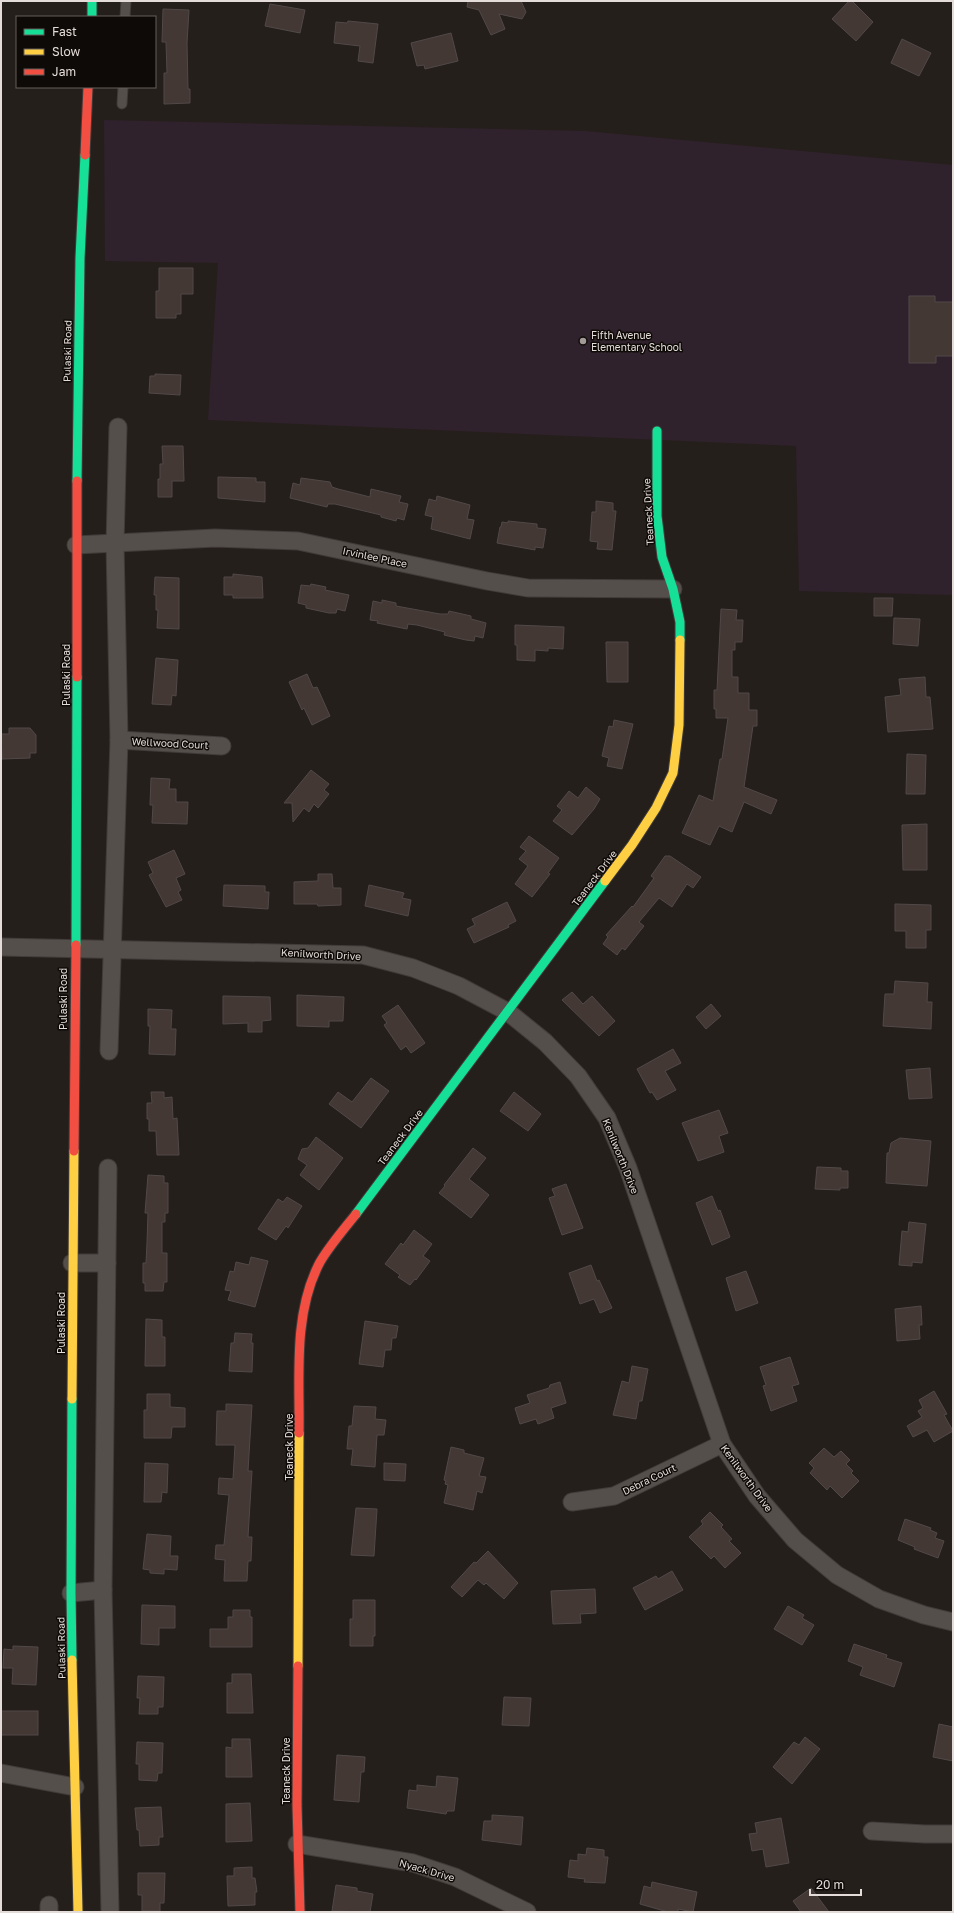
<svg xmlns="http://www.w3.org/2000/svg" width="954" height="1913" font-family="'Golos Text',sans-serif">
	<rect width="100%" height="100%" fill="#251f1c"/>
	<path fill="#30222c" d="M104,120l481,11 368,34v430l-154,-4 -3,-145 -588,-26 10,-157 -113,-2z"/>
	<g fill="#433834" stroke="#504948">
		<path d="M468,1h53l5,11 -4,7 -23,-5 6,15 -14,6 -12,-25 -12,-3z"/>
		<path d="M849,1h3l21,21 -17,19 -24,-22z"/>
		<path d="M270,4l35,6 -5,23 -35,-7z"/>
		<path d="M163,9l26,1 -2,33 1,46h2v14l-26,1v-31h3l-1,-31h-4z"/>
		<path d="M348,21l30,3 -5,39 -15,-2 2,-15 -26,-3 2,-21 11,1z"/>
		<path d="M451,33l7,28 -33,8 -1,-4 -7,1 -6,-23z"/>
		<path d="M902,39l29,14 -12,23 -28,-13z"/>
		<path d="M159,268h34v26h-12v20h-5v4h-20v-27h3z"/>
		<path d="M909,296h26v6h18v54h-17v7h-27z"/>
		<path d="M155,374l26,1 -1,20 -31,-2 1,-17h5z"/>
		<path d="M162,446h21l1,35h-12v16h-14v-18h2v-15h3z"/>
		<path d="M218,477l38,1v4h9v20l-47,-4z"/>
		<path d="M301,478l29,4 2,5 6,2 32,8 1,-8 30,7 -2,6 9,2 -4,16 -7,-2 -1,3 -15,-4v-2l-46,-11h-7l-1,3 -37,-9 3,-15 7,2z"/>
		<path d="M437,496l33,9 -3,14 7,1 -4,19 -39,-10 2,-12 -8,-2 4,-16 7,2z"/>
		<path d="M596,501l17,2v8h3l-4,39 -15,-1 1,-7 -8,-1 2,-29h4z"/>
		<path d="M508,521l29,3v4l9,1 -3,19 -8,-1v3l-38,-7 3,-16h1l1,-5 6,1z"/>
		<path d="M233,574l29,3 1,21h-30v-3h-9v-18h9z"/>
		<path d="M155,577l24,1v51l-22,-1 1,-18h-2v-15h-2z"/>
		<path d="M311,584l15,3 -1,3 24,5 -4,16 -8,-2 -1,4h-7l-23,-5v-3l-8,-2 3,-18 9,1z"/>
		<path d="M874,598h19l-1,18h-18z"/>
		<path d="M382,600l14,3v3l44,8h8l1,-3 22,5v3l15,4 -3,15 -8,-2 -1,5 -8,-1 -22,-5 1,-3 -28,-7 -9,-1 -1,5 -30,-6 1,-2 -8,-1 3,-19 9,2z"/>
		<path d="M721,609l16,1 -1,10h7l-1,22h-7v8h-3v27h6v16h11v17h8v16h-4l-9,61 33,13 -6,14 -27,-12 -12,30 -13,-6 -9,19 -28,-12 17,-38 14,6 7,-42h2l6,-41h-12v-9h-2v-19h3z"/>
		<path d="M894,618l26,1 -2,27 -25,-2z"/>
		<path d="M515,625l49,2 -1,22 -15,-1v3l-13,-1v11l-18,-1v-15h-2z"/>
		<path d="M606,642h22v40h-21z"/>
		<path d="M156,658l22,2 -2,36 -4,-1 -1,10 -19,-1z"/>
		<path d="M307,674l6,14 4,-1 13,29 -18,9 -8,-17 -2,2 -13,-28z"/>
		<path d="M925,677l1,20h4l3,32 -45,3 -3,-35 16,-2 -2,-16z"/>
		<path d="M614,720l19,4 -11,45 -15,-3 2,-8 -7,-2 7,-30 4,1z"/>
		<path d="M9,728h21l6,7v18h-6v5l-28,1 -1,-25h8z"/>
		<path d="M907,754l19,1 -1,39h-19z"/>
		<path d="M311,770l18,14 -5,6 5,4 -11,14 -4,-4 -5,8 -5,-4 -11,14 -1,-19h-8z"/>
		<path d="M151,778l19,1 -1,10h7v13h12l-1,22 -35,-1 1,-18h-3z"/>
		<path d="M586,787l14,12 -6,10 -22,26 -19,-14 9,-11 -5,-4 12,-15 9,7z"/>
		<path d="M927,824v46h-24l-1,-45z"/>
		<path d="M529,836l30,22 -11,15 2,1 -18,23 -17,-13 13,-18 -9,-7 7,-8 -6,-4z"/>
		<path d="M174,850l11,24 -9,4 5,12 -3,2 4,8 -16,7 -17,-32 4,-2 -5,-11z"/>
		<path d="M665,856h5l31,21 -8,11 -6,-4 -15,23 -13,-9 -20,24 5,4 -4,5 -15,19 -3,-2 -5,7 -14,-11 5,-7 -2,-2 26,-29 1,1 21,-29 -3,-2z"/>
		<path d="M318,874h14l1,14h8v17l-23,1 -1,-2h-23v-22l24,-1z"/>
		<path d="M224,885l41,1v6h4l-1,17 -45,-3z"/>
		<path d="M369,885l35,8 -2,5 9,2 -3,16 -43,-10z"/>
		<path d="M507,902l9,19 -8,4 1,2 -35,16 -7,-14 8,-4 -3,-6z"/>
		<path d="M895,904l36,1v25h-5v18h-20v-17h-11z"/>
		<path d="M895,981l33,2 -1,19h5l-1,27 -48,-3 2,-32h9z"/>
		<path d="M572,992l11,12 9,-8 23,25 -16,15 -37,-36z"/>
		<path d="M297,995l47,2 -1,24h-14v6l-32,-1z"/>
		<path d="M223,996l47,1 1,23 -9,1v11h-14v-9l-25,1z"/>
		<path d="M711,1004l10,12 -15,13 -10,-12z"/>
		<path d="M398,1005l27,38 -14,10 -5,-7 -5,4 -17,-25 3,-2 -5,-7z"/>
		<path d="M148,1009l24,1 -1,19h5l-1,26 -26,-1 1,-28h-2z"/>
		<path d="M673,1049l8,14 -16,8 11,19 -19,10 -5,-8 -2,1 -13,-24z"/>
		<path d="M930,1068l2,30 -23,1 -3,-29z"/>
		<path d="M371,1078l18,13 -28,37 -32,-24 9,-12 14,10z"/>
		<path d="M151,1092h13v6l8,-1 1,22 4,-1 2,37h-22l-1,-24h-7v-12h-2v-16h5z"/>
		<path d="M514,1092l27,22 -13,17 -28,-20z"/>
		<path d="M719,1110l9,23 -9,3 5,16 -26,9 -16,-38z"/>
		<path d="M316,1137l27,21 -24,32 -19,-15 7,-10 -9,-6 4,-10 6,-1z"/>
		<path d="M900,1138l31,3 -4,45 -41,-3 1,-30h2l2,-10z"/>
		<path d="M473,1148l13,10 -17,21 20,16 -18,23 -32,-25 6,-7 -1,-1z"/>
		<path d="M817,1167l24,1v3h7v17h-8v2l-25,-1z"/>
		<path d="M148,1175l16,1v7h4v30h-3v9h-3v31h5v29h-3l-1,9h-18v-8h-2v-20h3l1,-20 1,-30h-3z"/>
		<path d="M566,1184l17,44 -21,7 -13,-37 6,-2 -3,-7z"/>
		<path d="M712,1196l6,15 2,-1 10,27 -18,8 -16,-42z"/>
		<path d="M287,1197l15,9 -14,22 -2,-2 -10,14 -18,-11 20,-30 5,3z"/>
		<path d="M909,1222l17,2 -4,39 -10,-1v4l-13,-1 3,-34 6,1z"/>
		<path d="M414,1230l18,14 -9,12 7,5 -14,19 -1,-1 -5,6 -12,-8 2,-2 -15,-11 16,-21 2,2z"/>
		<path d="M251,1257l17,4 -13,46 -27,-7 3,-9 -6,-1 5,-19 4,1 2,-10 13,3z"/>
		<path d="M591,1265l6,16 2,-1 13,28 -12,5 -6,-14 -14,5 -11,-31z"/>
		<path d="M746,1271l12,32 -22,8 -10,-33z"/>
		<path d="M921,1306l1,19h-3l1,14 -23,2 -2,-32z"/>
		<path d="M146,1319l16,1v17h3v29h-20z"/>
		<path d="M365,1321l33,5 -2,12h-4l-1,12h-6l-2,17 -24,-3z"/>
		<path d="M235,1333l17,1 -1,9h2l-1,29 -23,-1 2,-28h3z"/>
		<path d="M790,1357l9,27 -7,2 5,15 -26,10 -8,-25 3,-1 -6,-18z"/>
		<path d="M632,1366l16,3 -6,32h-3l-3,18 -23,-4 9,-34 7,2z"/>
		<path d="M560,1382l6,21 -15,5 3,10 -16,6 -2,-5 -16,5 -5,-16 15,-5 -3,-8 22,-7 1,-3z"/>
		<path d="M934,1391l13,23 -3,1 9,16 -19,11 -7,-12 -14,7 -6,-11 15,-9 -4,-6 5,-3 -4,-8z"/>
		<path d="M147,1394h23v13l15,1v19h-13l-1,11h-27v-28h3z"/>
		<path d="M226,1404l26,1 -4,66h4l-4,66h4l-1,24h-3l-1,20h-23l1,-21 -10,-1 1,-14h8l5,-50 -11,-1 1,-16 14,1 2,-34h-19l1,-34h9z"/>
		<path d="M354,1406l22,1 -1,12 11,1 -2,15h-7l-2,32 -24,-2 2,-16h-6l2,-23h3z"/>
		<path d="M451,1447l13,3v3l20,5 -5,18 7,1 -4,16 -5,-2 -4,19 -29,-7 4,-18 -3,-1 1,-3 -2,-1z"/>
		<path d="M824,1448l10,9 7,-6 9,9 -4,4 7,7 -2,2 8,8 -17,17 -12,-12 -3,4 -17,-17 4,-5 -5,-5z"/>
		<path d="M145,1463l23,1 -1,29 -5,-1 -1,10h-17z"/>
		<path d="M384,1463l22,1 -1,17 -21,-1z"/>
		<path d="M356,1508l21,1 -3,47 -23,-1z"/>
		<path d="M710,1512l13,13 -2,2 11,12 -3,2 12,12 -16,15 -11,-12 -3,3 -22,-22 14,-13 -2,-3z"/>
		<path d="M905,1519l26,9 -1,2 7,3 -2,5 9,3 -6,17 -24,-9 1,-2 -17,-7z"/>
		<path d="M147,1534l24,2 -1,20h8l-1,14 -13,-1v5l-14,-1v-3l-7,-1z"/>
		<path d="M488,1551l30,32 -14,16 -18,-16 -2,2 -6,-5 -16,17 -11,-10 23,-25 2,1z"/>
		<path d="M672,1571l11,19 -38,20 -12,-22 23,-12 2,3z"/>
		<path d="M595,1589l1,24 -16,1 1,9 -28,1 -2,-33z"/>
		<path d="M353,1600h22v36h-2v10h-23v-27h3z"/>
		<path d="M142,1605l33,1v22h-16v17l-18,-1z"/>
		<path d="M788,1606l16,9 -2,3 12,7 -12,20 -28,-16z"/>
		<path d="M233,1610h17v7h2v30h-42v-18h18v-12h5z"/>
		<path d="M854,1644l33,11 -1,3 16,5 -8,24 -34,-12 3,-8 -15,-6z"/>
		<path d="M13,1646l25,1 -2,38 -24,-1 1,-16h-10l1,-19 9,1z"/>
		<path d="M232,1674h19l2,39h-26v-30h5z"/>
		<path d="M138,1676l26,1 -1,30h-5v7h-19l1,-16h-3z"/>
		<path d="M504,1697l27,1 -2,28 -27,-1z"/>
		<rect x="1" y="1711" width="37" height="24"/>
		<path d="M939,1724l14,3v34l-20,-4z"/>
		<path d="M805,1737l15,12 -28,35 -19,-17 21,-25 5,3z"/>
		<path d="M232,1739h18l2,38h-26v-30l6,1z"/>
		<path d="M137,1742l26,1 -1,30h-4l-1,8 -18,-1v-16h-3z"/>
		<path d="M337,1755l28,2 -1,15h-3l-2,30 -25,-2z"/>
		<path d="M437,1776l21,2 -4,33h-7l-1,3 -39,-6 2,-18 8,1v-6l19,2z"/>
		<path d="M250,1803l2,38 -26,1v-38z"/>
		<path d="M161,1807l2,30h-4v8l-19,1 -1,-16h-2l-2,-22z"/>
		<path d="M492,1815l31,2 -2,28 -39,-5 2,-19h8z"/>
		<path d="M781,1818l8,45 -23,4 -3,-18 -11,2 -3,-17 8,-1 -2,-10z"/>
		<path d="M587,1848l17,2v7h4l-3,26 -21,-1 1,-3 -17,-2 2,-17 8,1v-7l8,1z"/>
		<path d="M252,1867v11h3l2,14h-2v13l-27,1 -1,-30h7v-8z"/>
		<path d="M138,1873h27l-1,30h-4v8h-18v-16h-4z"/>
		<path d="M652,1882l45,10 -4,20 -15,-3v3h-10l-28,-8 4,-18 7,2z"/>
		<path d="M336,1885l21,3v3l16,3 -3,18 -38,-1z"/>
		<path d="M811,1888l18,24h-28l-8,-11z"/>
	</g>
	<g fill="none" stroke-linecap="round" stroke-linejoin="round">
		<g stroke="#413b39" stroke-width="11">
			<g id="lane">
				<path d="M125,17l1,-16"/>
				<path d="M122,104l1,-17"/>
			</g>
		</g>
		<g stroke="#413b39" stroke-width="19">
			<g id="street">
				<path d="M76,545l139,-7 83,3 189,40 41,7 145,1"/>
				<path d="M119,740l103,6"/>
				<path d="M1,947l362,8 50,13 46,18 49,26 37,30 33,34 29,42 21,50 94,276 35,52 38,44 42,35 42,24 45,16 29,7"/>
				<path d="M109,1051l10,-311 -4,-196 3,-117"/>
				<path d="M108,1168l-5,422 7,322"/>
				<path d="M72,1263h35"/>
				<path d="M572,1502l42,-6 108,-52"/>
				<path d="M71,1593l32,-3"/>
				<path d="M1,1773l74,14"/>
				<path d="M872,1831l53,3h28"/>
				<path d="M297,1844l116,19 42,14 72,35"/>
				<path d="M49,1905v7"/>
			</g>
		</g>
		<g stroke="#413b39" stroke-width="11">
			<g id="fast">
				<path d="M92,1v16"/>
				<path d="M657,431v85l5,41 11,32 7,33v18"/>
				<path d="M77,481l3,-223 5,-103"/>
				<path d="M76,945l1,-268"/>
				<path d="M356,1214l249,-333"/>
				<path d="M72,1399l-1,194 1,67"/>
			</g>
		</g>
		<g stroke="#413b39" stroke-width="11">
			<g id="slow">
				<path d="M605,881l27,-36 24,-37 17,-35 6,-48 1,-85"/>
				<path d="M72,1399l2,-248"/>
				<path d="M72,1660l6,252"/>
				<path d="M298,1666l1,-233"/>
			</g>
		</g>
		<g stroke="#413b39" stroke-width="11">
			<g id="jam">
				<path d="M85,155l3,-68"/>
				<path d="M77,481v196"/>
				<path d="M74,1151l2,-206"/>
				<path d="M299,1433c1,-55 -6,-116 19,-167 7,-15 27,-38 38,-52"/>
				<path d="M298,1666l-1,139 3,107"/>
			</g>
		</g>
		<use href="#lane" stroke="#554f4c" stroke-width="9"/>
		<use href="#street" stroke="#554f4c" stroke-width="17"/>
		<use href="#fast" stroke="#16e098" stroke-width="9"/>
		<use href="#slow" stroke="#ffcf43" stroke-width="9"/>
		<use href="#jam" stroke="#f24e42" stroke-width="9"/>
	</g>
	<circle fill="#a19a96" stroke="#0e0a07" stroke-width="1.5" cx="583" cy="341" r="4"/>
	<g text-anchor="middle" stroke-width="3" stroke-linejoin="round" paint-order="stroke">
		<g font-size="10" fill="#e4dcd8" stroke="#0e0a07" text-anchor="start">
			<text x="591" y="339">Fifth Avenue<tspan x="591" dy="12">Elementary School</tspan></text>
		</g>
		<g font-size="10" fill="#e4dcd8" stroke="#0e0a07">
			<text transform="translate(67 351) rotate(-89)" y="4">Pulaski Road</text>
			<text transform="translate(648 512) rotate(-93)" y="4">Teaneck Drive</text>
			<text transform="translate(375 557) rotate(12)" y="4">Irvinlee Place</text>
			<text transform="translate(66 675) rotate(-90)" y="4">Pulaski Road</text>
			<text transform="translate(170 743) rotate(3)" y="4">Wellwood Court</text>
			<text transform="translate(594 878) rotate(-53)" y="4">Teaneck Drive</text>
			<text transform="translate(321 954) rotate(3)" y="4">Kenilworth Drive</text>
			<text transform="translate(63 999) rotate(-90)" y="4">Pulaski Road</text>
			<text transform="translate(400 1137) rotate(-53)" y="4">Teaneck Drive</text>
			<text transform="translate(621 1156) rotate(68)" y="4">Kenilworth Drive</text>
			<text transform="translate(61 1323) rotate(-90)" y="4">Pulaski Road</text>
			<text transform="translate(289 1447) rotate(-90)" y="4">Teaneck Drive</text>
			<text transform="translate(747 1478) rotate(54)" y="4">Kenilworth Drive</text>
			<text transform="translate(649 1479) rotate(-26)" y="4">Debra Court</text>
			<text transform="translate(61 1648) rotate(-91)" y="4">Pulaski Road</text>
			<text transform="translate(286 1771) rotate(-90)" y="4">Teaneck Drive</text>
			<text transform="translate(427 1870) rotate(16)" y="4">Nyack Drive</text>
		</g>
	</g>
	<rect width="954" height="1913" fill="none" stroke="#e4dcd8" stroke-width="4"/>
	<rect x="16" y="16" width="140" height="72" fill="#0e0a07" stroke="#645e5b"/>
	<rect x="24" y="29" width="20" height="6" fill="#16e098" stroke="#645e5b"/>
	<text x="52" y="36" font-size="12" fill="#e4dcd8">Fast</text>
	<rect x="24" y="49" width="20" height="6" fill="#ffcf43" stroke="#645e5b"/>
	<text x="52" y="56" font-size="12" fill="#e4dcd8">Slow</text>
	<rect x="24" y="69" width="20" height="6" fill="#f24e42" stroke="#645e5b"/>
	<text x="52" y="76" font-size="12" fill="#e4dcd8">Jam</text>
	<path d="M810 1889v6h51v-6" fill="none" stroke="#e4dcd8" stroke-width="2"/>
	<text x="816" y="1889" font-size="12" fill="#e4dcd8" stroke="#0e0a07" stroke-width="3" paint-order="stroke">20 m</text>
</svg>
